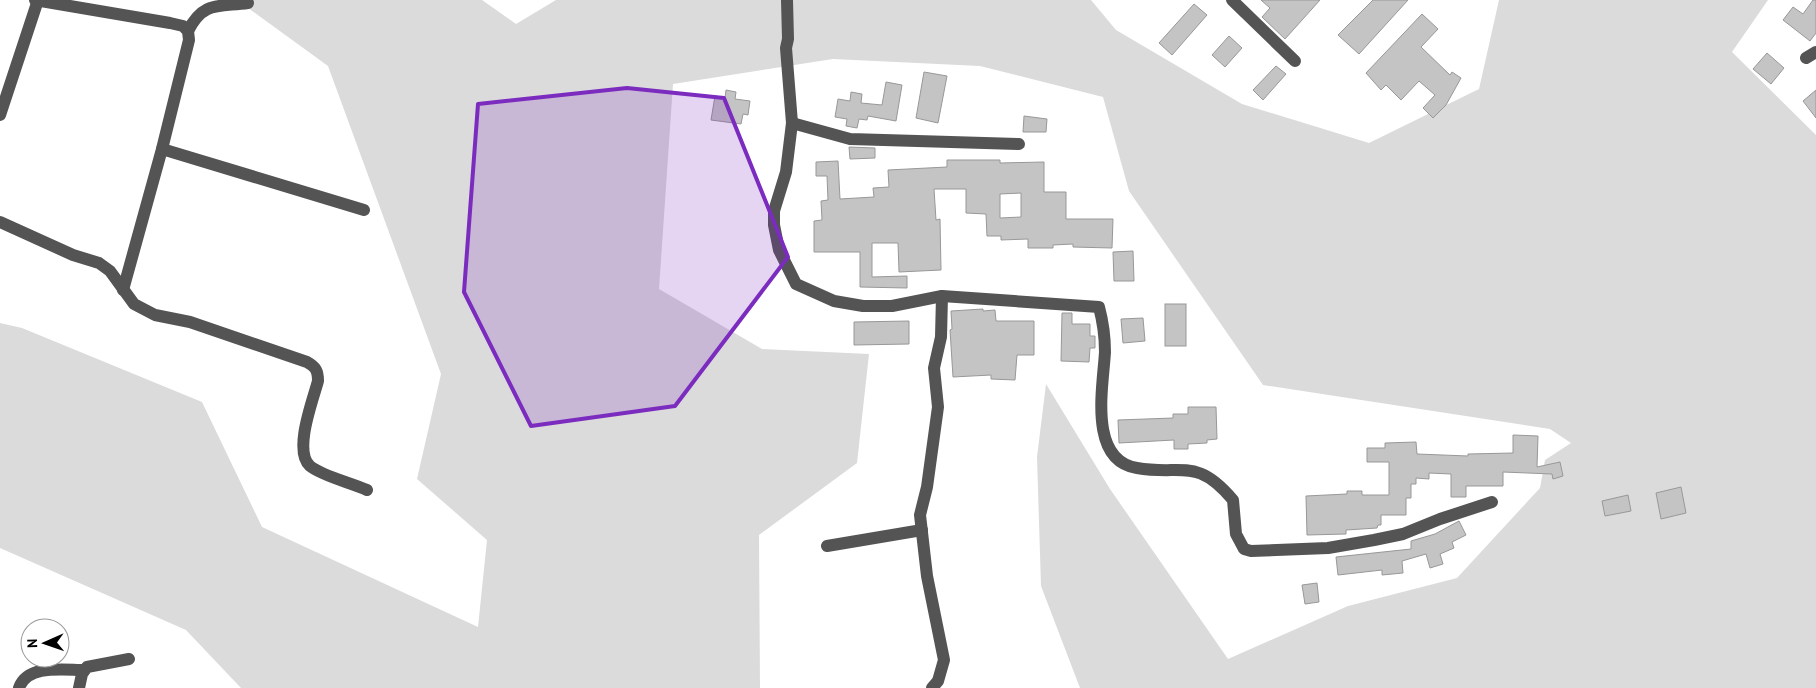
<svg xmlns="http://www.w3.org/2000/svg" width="1816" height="688" font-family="'PT Sans',sans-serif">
	<rect width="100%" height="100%" fill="#fff"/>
	<path fill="#dbdbdb" d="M237,0h245l34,24 40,-24h535l25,30 126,74 127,39 110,-54 20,-89h269l-36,52 84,83v553h-736l-39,-102 -4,-129 9,-73 64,105 118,170 120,-53 109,-28 83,-90 5,-28 26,-17 -21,-14 -287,-44 -134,-194 -26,-94 -123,-31 -147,-7 -160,25 -14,205 103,60 107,5 -12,109 -98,72 1,153h-519l-55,-58 -186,-82v-225l22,5 180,74 60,125 216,100 9,-87 -70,-61 24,-105 -113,-308z"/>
	<g fill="#c4c4c4" stroke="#989898" fill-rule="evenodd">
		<path d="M1261,0h59l-35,39 -23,-22 8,-9z"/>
		<path d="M1373,0h35l-49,54 -21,-19z"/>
		<path d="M1813,0h3v33l-6,8 -27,-21 10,-13 10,7z"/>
		<path d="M1194,4l13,11 -35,40 -13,-12z"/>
		<path d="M1422,14l16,15 -17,18 29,28 2,-3 9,6 -15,27 -13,13 -10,-10 12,-13 -16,-14 -18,19 -15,-15 -5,5 -15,-17z"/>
		<path d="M1229,36l13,12 -17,19 -13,-12z"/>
		<path d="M1767,53l17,15 -13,16 -18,-15z"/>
		<path d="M1276,66l10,8 -23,26 -10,-10z"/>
		<path d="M924,72l23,4 -9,47 -22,-5z"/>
		<path d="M886,82l16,3 -6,36 -28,-5 -1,4 -8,-1 -2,9 -11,-2 1,-7 -12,-2 3,-18 12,2 1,-9 11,2 -1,9 21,2z"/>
		<path d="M726,90l10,2 -1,7 15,2 -2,14 -5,-1 -2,10 -30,-4 4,-24 10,2z"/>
		<path d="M1816,90v28l-13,-17z"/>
		<path d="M1024,116l23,3 -1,13h-23z"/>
		<path d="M849,147l26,1v10l-25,1z"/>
		<path d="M947,160h53v3l44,-1v30h22v27h47l-1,29 -39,-1v-3l-20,1v3h-25v-9l-27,1v-4h-14l-1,-22 -20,-1v-24h-32l2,31 4,-1 1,51 -42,2 -1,-29h-26v34l35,-1v12l-47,-1v-35h-46v-31l8,-1 -1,-19 7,-1 -1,-24h-11v-14l22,-1 2,38 34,-2 -1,-9 16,-1 -1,-17 59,-3zM1021,193v24l-21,1v-24z"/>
		<path d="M1133,251l1,30h-20l-1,-29z"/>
		<rect x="1165" y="304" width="21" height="42"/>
		<path d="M983,309v2l12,-1 1,11h38v34h-17l-2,25 -24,-1v-4l-38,2 -3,-47 2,-1 -1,-18z"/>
		<path d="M1062,313h10v11h18v12h5v12h-5l-1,14 -28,-1z"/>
		<path d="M1143,318l2,23 -22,2 -2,-24z"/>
		<path d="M909,321v23l-55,1v-23z"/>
		<path d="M1188,407h28l1,32 -10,1v3l-19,1v5h-14v-9l-55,3 -1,-23 55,-2v-4h15z"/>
		<path d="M1513,435l25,1 -1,31 23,-5 3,14 -10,3 -1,-5 -49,-2v14h-37v11h-15v-23l-22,-1v6l-13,-1v6h-5v14h-5v17h-25v10h-3l-1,3 -31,2v4l-39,1 -1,-39 41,-2v-3h15v4h27v-33h-22v-14h18v-5l31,-1 1,12 51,2v-2l45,-1z"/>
		<path d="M1681,487l5,26 -25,6 -5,-26z"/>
		<path d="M1628,495l3,16 -26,5 -3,-15z"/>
		<path d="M1459,521l7,14 -14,7 2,6 -14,6 3,10 -13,4 -4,-14 -24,7 1,12 -21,2v-5l-44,5 -2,-18 75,-8v-8l24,-7z"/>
		<path d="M1317,583l2,19 -14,2 -3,-19z"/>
	</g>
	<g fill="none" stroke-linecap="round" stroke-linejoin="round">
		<g stroke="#545454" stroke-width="12">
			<path d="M35,0l135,23 13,3 5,5 1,9 -27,109 -39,141"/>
			<path d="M787,0l1,39 -2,9 6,75 -6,49 -12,39v14l5,25 17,34 38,17 29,5h29l50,-10 157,11c4,15 6,29 6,45 -2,35 -17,108 32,116 45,8 59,-12 96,32l3,34 8,15 7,2 77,-3 46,-8 29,-6 37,-15 52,-17"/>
			<path d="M1232,0l63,61"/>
			<path d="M188,31c15,-30 30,-24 60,-28"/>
			<path d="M1806,58l10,-6"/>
			<path d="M0,115l38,-115"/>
			<path d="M792,123l58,16 169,5"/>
			<path d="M162,149l202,61"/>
			<path d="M0,222l73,33 26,8 11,8 24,33 21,11 35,7 117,40c9,5 11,9 11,19 -5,19 -25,70 -8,85 12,10 42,17 57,24"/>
			<path d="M827,546l95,-16"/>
			<path d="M19,688c8,-24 45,-18 65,-18"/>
			<path d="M79,688l3,-14 5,-7 42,-8"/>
			<path d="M932,688l6,-7 6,-21 -17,-84 -7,-61 7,-28 11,-80 -4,-39 7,-31 1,-41"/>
		</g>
	</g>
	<path fill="#7b2cbf" fill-opacity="0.2" stroke="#7b2cbf" stroke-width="4" stroke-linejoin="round" d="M627,88l97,10 64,159 -113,149 -144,20 -67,-134 14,-188z"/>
	<g transform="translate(45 643) rotate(268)"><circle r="24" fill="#ffffff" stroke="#999999"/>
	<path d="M0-4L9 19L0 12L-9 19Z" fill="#000000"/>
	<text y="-8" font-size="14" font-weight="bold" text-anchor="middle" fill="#000000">N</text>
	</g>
</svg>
